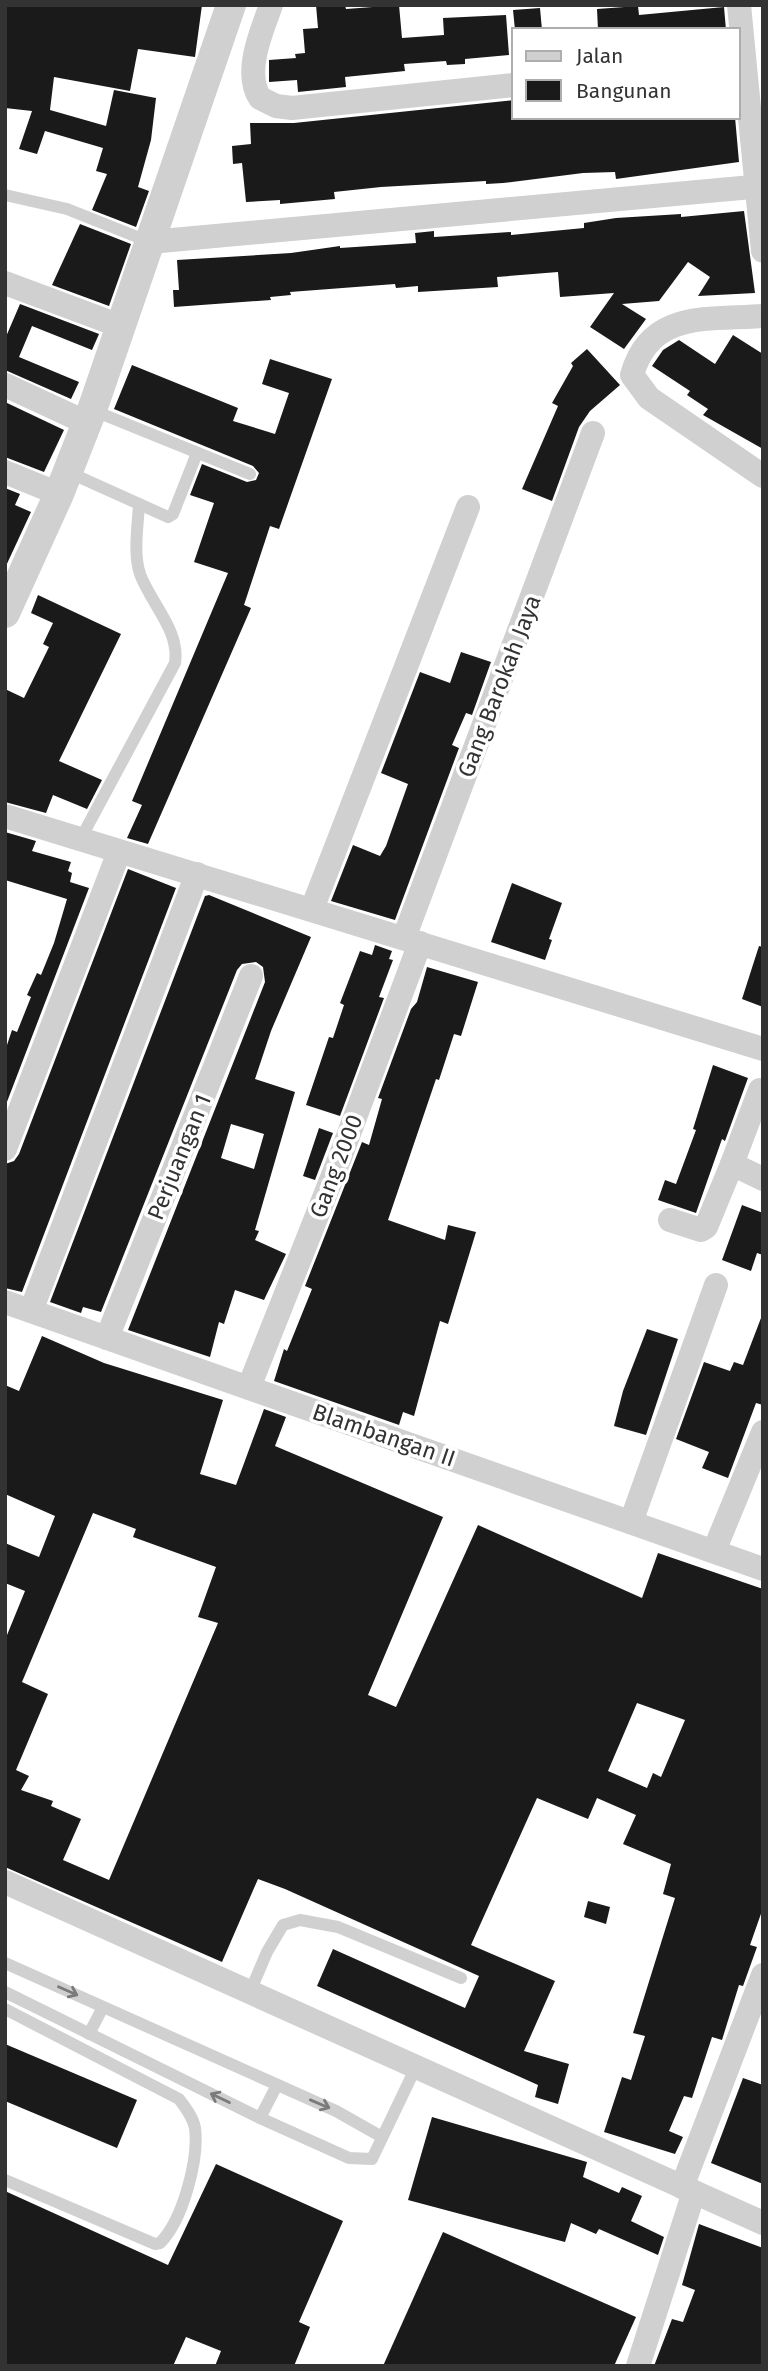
<svg xmlns="http://www.w3.org/2000/svg" width="768" height="2371" font-family="'Fira Sans',sans-serif">
	<rect width="100%" height="100%" fill="#fff"/>
	<g fill="#1a1a1a" fill-rule="evenodd">
		<path d="M5,5h197l-7,52 -57,-8 -8,42 -76,-14 -4,33 56,16 8,-36 42,8 -5,42 -13,47 11,4 -13,36 -44,-17 15,-36 -11,-3 7,-23 -58,-17 -8,23 -18,-5 13,-38 -27,-3z"/>
		<path d="M316,5h29l1,4 53,-4 3,33 42,-3 -1,-17 63,-3 3,40 -44,4v5l-18,1 -1,-4 -42,3 1,7 -60,6 1,10 -48,5 -1,-12 -28,2v-22l27,-2 -1,-4 10,-1 -2,-24 15,-1z"/>
		<path d="M638,6l1,9 85,-8 2,23h-128l-1,-21z"/>
		<path d="M540,8l2,22h-27l-2,-20z"/>
		<path d="M514,100v17h221l4,45 -123,17 -1,-7 -32,1 -80,10 -17,1v-3l-105,6 -47,5 1,7 -55,5v-4l-34,2 -4,-39 -9,1 -1,-18 19,-2 -1,-21h44z"/>
		<path d="M744,211l11,82 -57,3 12,-19 -22,-15 -29,39 -37,3 24,15 -22,30 -34,-22 24,-34 -54,4 -2,-25 -61,5 1,10 -80,5v-6l-22,2 -1,-4 -105,8 1,3 -21,2 1,3 -97,7 -1,-17h6l-2,-30 114,-7 49,-7v2l76,-5 -1,-10 19,-2v6l77,-5v3l73,-7v-5l32,-5 65,-4v3z"/>
		<path d="M80,224l51,20 -22,62 -57,-21z"/>
		<path d="M20,304l79,30 -7,16 -60,-24 -13,31 60,25 -8,17 -66,-29v-31z"/>
		<path d="M733,335l30,19v95l-60,-34 5,-6 -21,-14 3,-4 -38,-25 11,-16 16,-10 36,24z"/>
		<path d="M587,349l33,36 -30,26 -11,16 -27,74 -30,-12 36,-83 -6,-3 21,-37 -2,-3z"/>
		<path d="M270,359l62,20 -53,150 -9,-3 -26,79 7,3 -103,236 -21,-6 15,-33 -10,-4 96,-228 -34,-11 20,-59 -24,-8 12,-31 45,18 9,-2 3,-7 -6,-7 -139,-57 18,-44 106,43 -5,13 42,13 14,-41 -27,-9z"/>
		<path d="M5,402l59,28 -20,42 -39,-15z"/>
		<path d="M5,488l15,6 -5,11 16,7 -26,56z"/>
		<path d="M38,595l83,39 -62,127 43,19 -15,29 -34,-14 -7,18 -41,-11v-113l19,9 25,-51 -6,-3 10,-21 -22,-10z"/>
		<path d="M461,652l30,10 -19,53 -6,-2 -14,32 7,3 -64,172 -64,-19 22,-56 27,11 6,-10 22,-62 -27,-11 39,-101 30,11z"/>
		<path d="M5,832l31,9 -4,10 39,11 -3,9 4,2 -2,9 19,6 -84,219v-56l7,-21 5,2 14,-35 -4,-2 10,-22 4,2 13,-32 13,-44 -62,-19z"/>
		<path d="M128,869l48,19 -154,404 -17,-4v-124l9,-3 5,-7z"/>
		<path d="M512,883l50,20 -13,36 3,1 -7,20 -54,-18z"/>
		<path d="M209,895l102,42 -40,94 -16,48 40,13 -40,138 4,1 -4,9 31,14 -22,46 -29,-10 -11,34 -5,-2 -9,35 -82,-27 137,-348 -2,-15 -7,-5 -14,2 -5,6 -136,342 -18,-5 -2,6 -31,-11 155,-406zM231,1124l33,10 -10,35 -33,-11z"/>
		<path d="M375,945l17,6 -3,8 4,1 -14,37 5,1 -44,118 -34,-11 23,-68 4,1 11,-33 -4,-2 20,-52 12,4z"/>
		<path d="M759,946l4,1v60l-21,-8z"/>
		<path d="M427,967l51,15 -17,54 -7,-2 -15,46 -3,-1 -48,141 57,20 3,-15 28,7 -28,92 -8,-3 -26,95 -11,-4 -4,13 -125,-44 10,-32 3,2 25,-62 -7,-3 57,-144 7,3 13,-46 -4,-1 33,-89 6,-7z"/>
		<path d="M713,1065l35,13 -23,63 -3,-2 -26,74 -38,-13 7,-20 11,4 20,-54 -3,-1z"/>
		<path d="M319,1128l14,5 -18,47 -12,-4z"/>
		<path d="M742,1205l21,8v42l-6,-2 -6,18 -29,-11z"/>
		<path d="M761,1318l2,87 -7,-2 -28,75 -26,-10 7,-16 -33,-13 28,-77 26,9 4,-9 9,3z"/>
		<path d="M647,1329l31,10 -32,96 -32,-9 9,-35z"/>
		<path d="M42,1336l62,27 119,37 -23,74 36,11 28,-76 22,8 -11,29 168,71 -75,178 28,12 82,-182 164,73 16,-45 105,36v319l-13,37 7,2 -14,39 -4,-1 -17,55 -10,-3 -20,61 -8,-2 -15,35 14,6 -8,17 -71,-22 18,-55 9,3 14,-44 -12,-3 42,-135 -12,-4 8,-30 -48,-20 13,-29 -39,-17 -9,21 -51,-21 -66,147 84,36 -31,70 45,13 -11,40 -23,-7 3,-12 -221,-99 16,-37 132,59 14,-32 -194,-87 -27,-10 -36,83 -217,-95v-227l20,-49 -20,-8v-40l34,14 16,-41 -50,-22v-109l14,6zM93,1513l43,16 -3,8 83,30 -18,50 20,6 -109,257 -46,-20 18,-41 -30,-13 2,-5 -32,-11 8,-14 -13,-6 32,-76 -26,-12zM637,1703l48,17 -24,57 -8,-4 -6,15 -39,-17z"/>
		<path d="M588,1901l22,6 -4,17 -22,-7z"/>
		<path d="M5,2044l132,56 -20,48 -112,-47z"/>
		<path d="M743,2078l20,7v99l-52,-21z"/>
		<path d="M432,2117l155,45 -4,15 36,16 3,-6 20,9 -11,25 33,16 -6,18 -59,-26 -3,5 -25,-11 -6,19 -157,-42z"/>
		<path d="M216,2164l127,57 -44,101 11,5 -16,39h-79l6,-15 -35,-14 -13,29h-168v-175l163,74z"/>
		<path d="M699,2224l64,24v118h-109l18,-47 11,3 12,-32 -13,-5z"/>
		<path d="M443,2232l193,85 -22,49h-231z"/>
	</g>
	<g fill="none" stroke-linecap="round" stroke-linejoin="round">
		<g stroke="#d0d0d0" stroke-width="12">
			<path d="M5,195l62,14 83,33"/>
			<path d="M92,410l158,64"/>
			<path d="M68,472l100,45 5,-3 24,-61"/>
			<path d="M80,840l95,-177c5,-33 -24,-59 -35,-89 -7,-21 -2,-48 -1,-70"/>
			<path d="M5,1963l331,148 46,26"/>
			<path d="M5,1992l255,126 89,40 23,1 44,-92"/>
			<path d="M250,1992l17,-40 16,-27 17,-5 38,7 123,51"/>
			<path d="M5,2009l174,90c6,8 14,18 16,29 4,31 -12,92 -35,115l-5,1 -150,-64"/>
			<path d="M89,2034l14,-27"/>
			<path d="M260,2118l17,-33"/>
		</g>
		<g stroke="#d0d0d0" stroke-width="24">
			<path d="M271,5c-9,26 -28,67 -11,93l16,8 16,2 222,-23"/>
			<path d="M739,5l24,246"/>
			<path d="M150,242l613,-56"/>
			<path d="M5,283l118,44"/>
			<path d="M763,316c-55,4 -113,-6 -131,59l17,23 114,78"/>
			<path d="M5,385l82,38"/>
			<path d="M5,472l54,22"/>
			<path d="M5,816l758,233"/>
			<path d="M312,909l156,-402"/>
			<path d="M404,938l189,-505"/>
			<path d="M760,1090l-28,74 31,15"/>
			<path d="M5,1149l114,-297"/>
			<path d="M670,1220l31,10 5,-3 26,-63"/>
			<path d="M5,1302l758,267"/>
			<path d="M31,1311l166,-437"/>
			<path d="M107,1338l144,-362"/>
			<path d="M249,1387l92,-232 79,-212"/>
			<path d="M631,1522l85,-237"/>
			<path d="M714,1551l49,-119"/>
			<path d="M5,1882l758,341"/>
			<path d="M682,2187l81,-212"/>
			<path d="M638,2366l56,-174"/>
		</g>
		<path stroke="#d0d0d0" stroke-width="30" d="M5,613l54,-119 33,-84 139,-405"/>
	</g>
	<defs><path id="oneway-shaft" d="M-6 0H5M1.5-3L5.5 0L1.5 3" fill="none" stroke-width="1.6" stroke-linecap="round" stroke-linejoin="round" transform="scale(1.75)"/></defs>
	<g stroke="#7a7a7a">
		<use href="#oneway-shaft" transform="translate(68 1991) rotate(24)"/>
		<use href="#oneway-shaft" transform="translate(220 2098) rotate(-154)"/>
		<use href="#oneway-shaft" transform="translate(320 2104) rotate(23)"/>
	</g>
	<g text-anchor="middle" stroke-width="7" stroke-linejoin="round" paint-order="stroke">
		<g font-size="23" fill="#333" stroke="#fff">
			<text transform="translate(499 686) rotate(-69)" y="8">Gang Barokah Jaya</text>
			<text transform="translate(179 1157) rotate(-68)" y="8">Perjuangan 1</text>
			<text transform="translate(336 1166) rotate(-69)" y="8">Gang 2000</text>
			<text transform="translate(384 1435) rotate(19)" y="8">Blambangan II</text>
		</g>
	</g>
	<rect width="768" height="2371" fill="none" stroke="#333333" stroke-width="14"/>
	<rect x="512" y="28" width="228" height="91" fill="#ffffff" stroke="#adadad" stroke-width="2"/>
	<rect x="526" y="51" width="35" height="10" fill="#d0d0d0" stroke="#adadad" stroke-width="2"/>
	<text x="576" y="63" font-size="21" fill="#333333">Jalan</text>
	<rect x="526" y="80" width="35" height="21" fill="#1a1a1a" stroke="#adadad" stroke-width="2"/>
	<text x="576" y="98" font-size="21" fill="#333333">Bangunan</text>
</svg>
